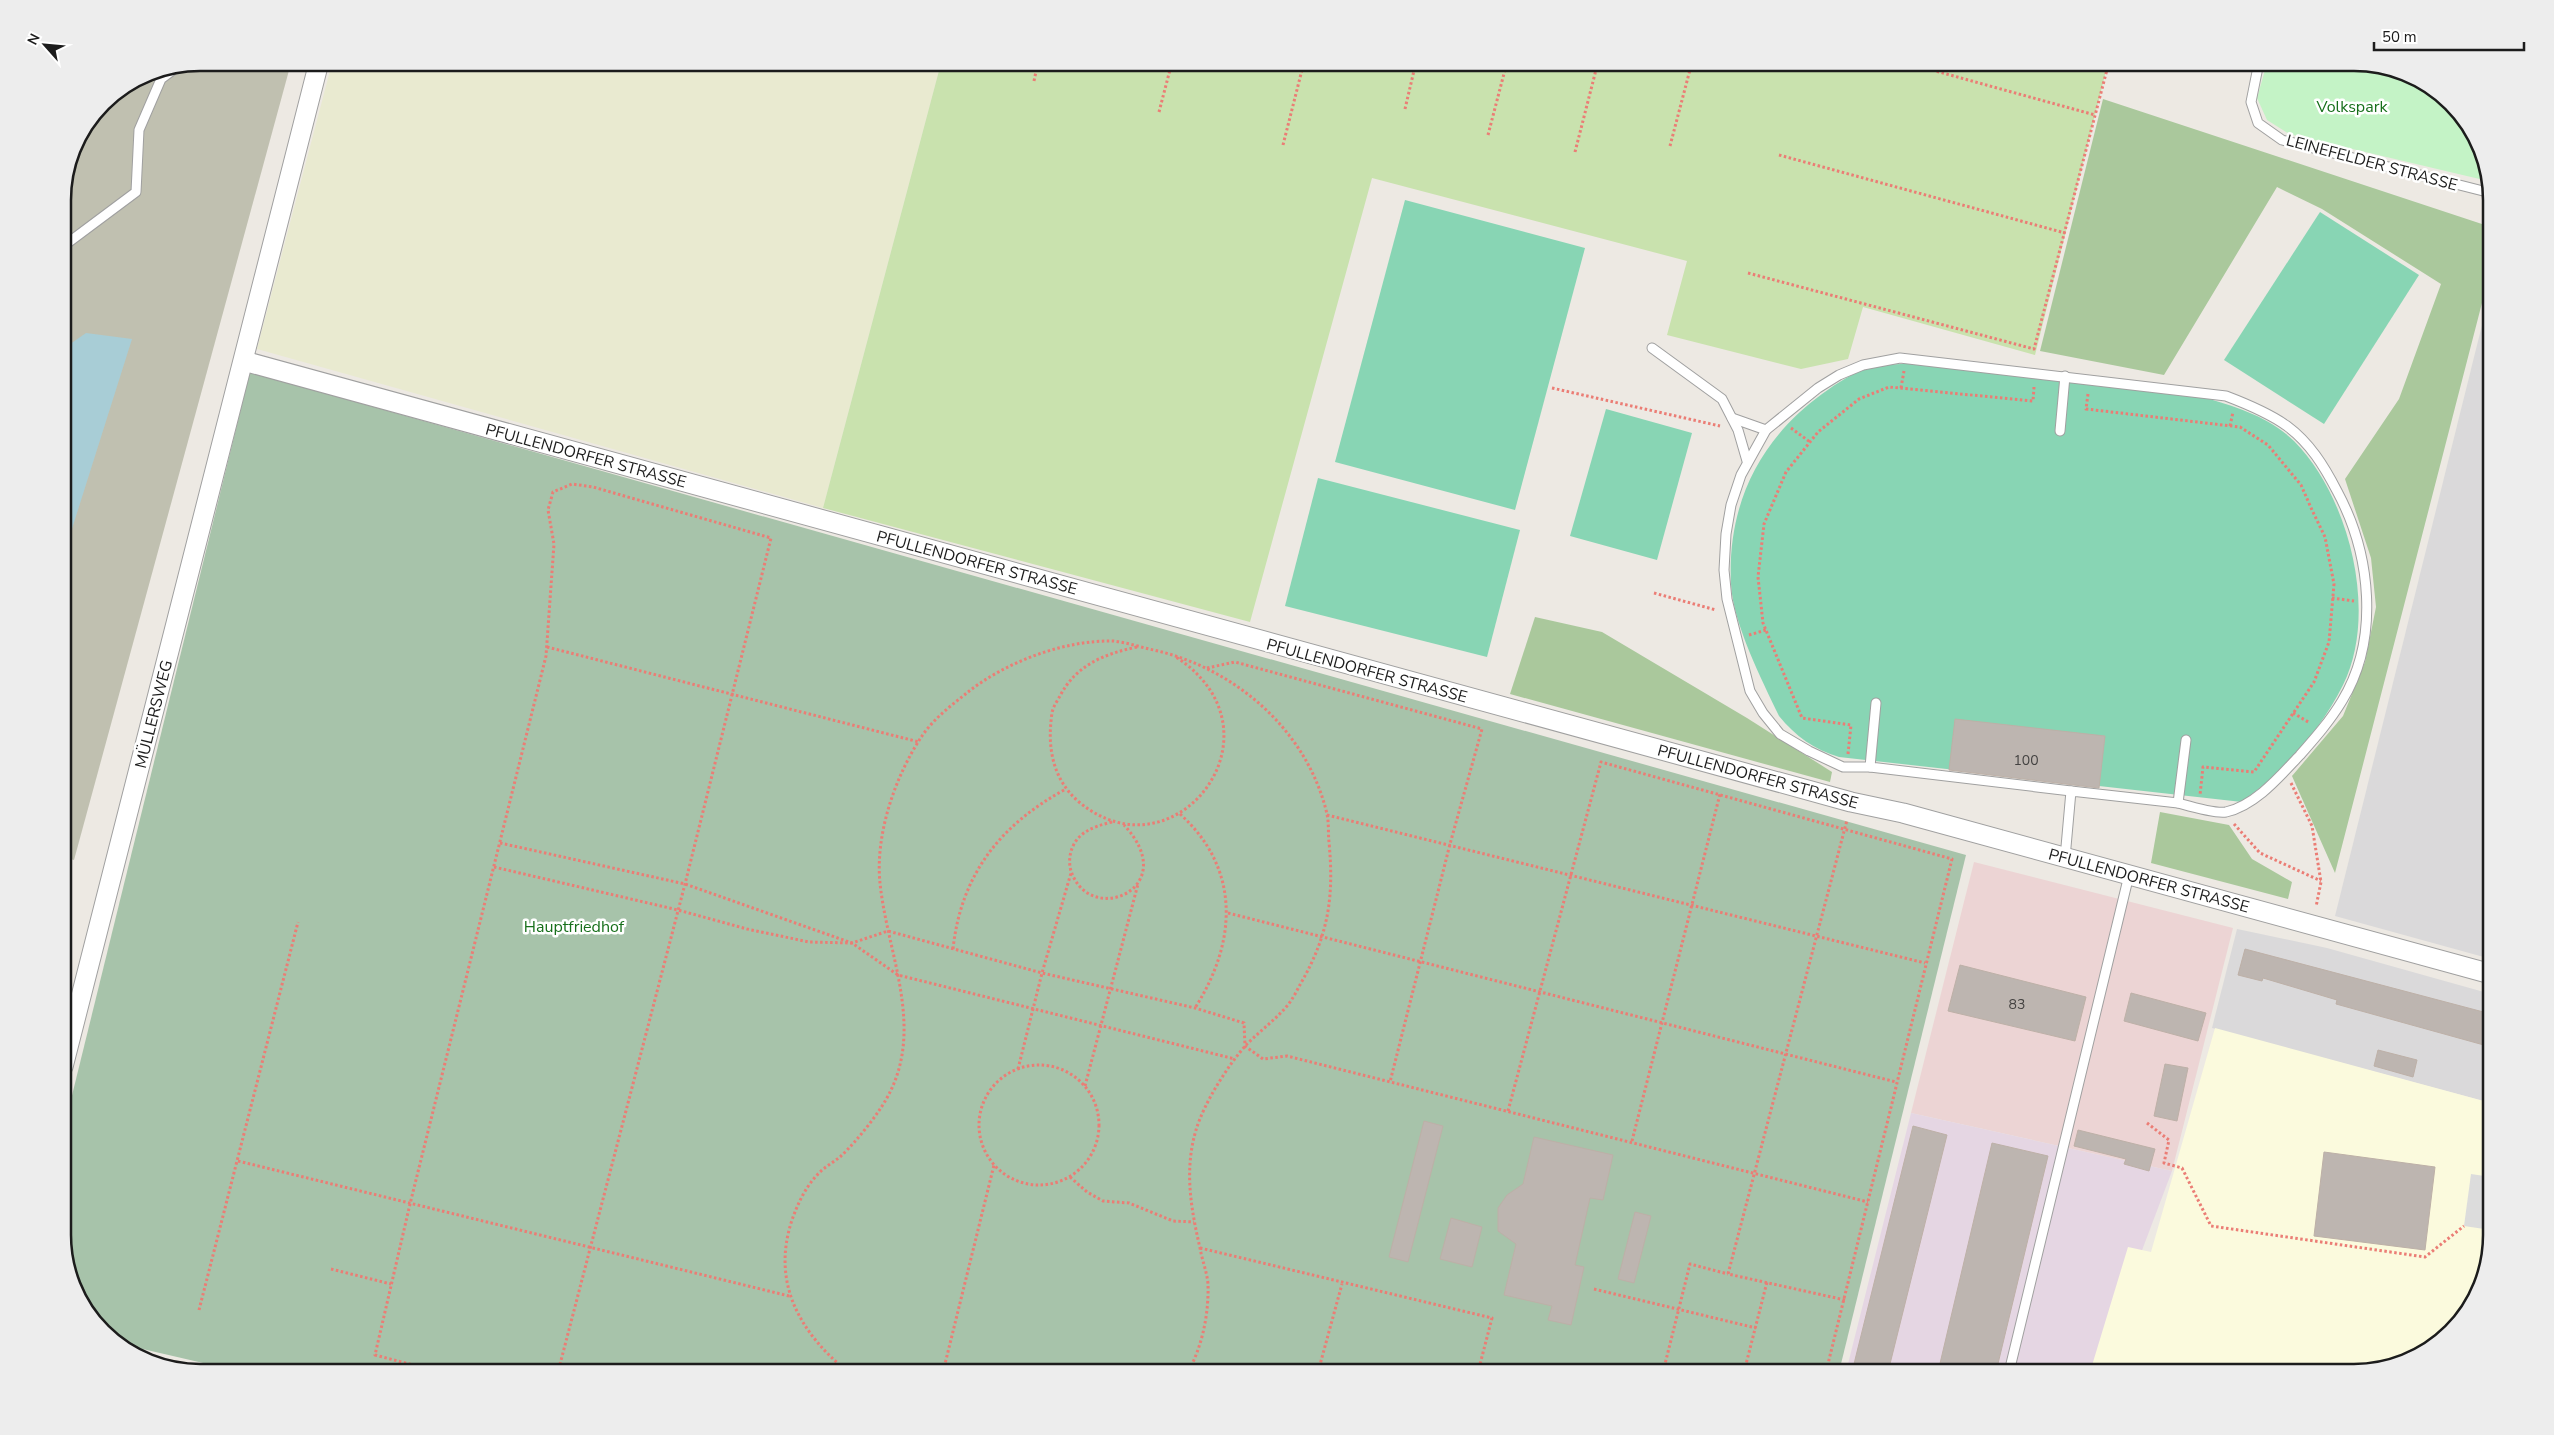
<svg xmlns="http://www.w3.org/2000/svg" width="2554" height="1435" font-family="'Nunito Sans',sans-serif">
	<rect width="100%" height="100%" fill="#ede9e3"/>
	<g fill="#dad9da">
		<path d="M2491,289v670l-156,-43z"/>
		<path d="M2237,929l90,19 164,46v109l-279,-75z"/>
	</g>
	<path fill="#ecd4d4" d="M1974,862l259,66 -61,243 -261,-58z"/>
	<path fill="#e5d6e3" d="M1911,1113l261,58 -76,201h-250z"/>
	<path fill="#fbfadd" d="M2215,1028l276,75v131l-18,69 -50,51 -69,18h-264l38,-125 23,5z"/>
	<path fill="#c0c0b0" d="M201,63h90l-217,797 -11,-3v-665l10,-45 30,-44 45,-30z"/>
	<path fill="#e9ead0" d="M332,63h609l-118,445 -566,-159z"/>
	<path fill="#c9e2ae" d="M938,63l1170,-1v1l-73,292 -172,-48 -15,52 -47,10 -134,-34 20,-74 -315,-83 -122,444 -427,-114 118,-445z"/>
	<g fill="#aac89c">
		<path d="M2103,99l388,128v41l-156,605 -43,-97 51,-60 22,-54 11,-55 -5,-49 -26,-79 54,-80 42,-115 -119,-75 -45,-22 -113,188 -124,-24z"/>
		<path d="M1535,617l67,15 145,86 85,54 -2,10 -320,-88z"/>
		<path d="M2160,812l69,13 23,34 40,23 -4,17 -137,-36z"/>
	</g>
	<path fill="#a7c3aa" d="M250,372l1716,483 -127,517h-1597l-121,-28 -35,-33 -23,-68v-111z"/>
	<path fill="#c4f3c6" d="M2267,63h86l69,18 46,43 20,57 -199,-47 -22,-14 -10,-22z"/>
	<g fill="#88d5b4">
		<path d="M1405,200l180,48 -70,262 -180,-48z"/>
		<path d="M2320,212l99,63 -95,149 -100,-64z"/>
		<path d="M1910,363l293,34c33,10 65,19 91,44 55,55 85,172 49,244 -23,46 -60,87 -101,117l-403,-45c-24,-7 -44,-21 -60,-41 -17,-36 -46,-92 -48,-132 -4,-79 28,-144 91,-190 15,-11 32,-22 50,-27 12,-3 26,-2 38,-4z"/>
		<path d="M1606,409l86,24 -35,127 -87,-24z"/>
		<path d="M1318,478l202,52 -33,127 -202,-51z"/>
	</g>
	<path fill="#dcdcdc" d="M2471,1174l20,3v53l-27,-4z"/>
	<path fill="#a8cdd6" d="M86,333l46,6 -68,215 -1,-205z"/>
	<g fill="#bdb5b0" stroke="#bdb0a7">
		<path d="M1955,719l150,17 -6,52 -150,-18z"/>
		<path d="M2245,949l246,65v33l-155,-43 1,-4 -74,-22 -1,3 -24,-6z"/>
		<path d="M1960,965l126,32 -11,44 -127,-30z"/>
		<path d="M2131,993l75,20 -8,28 -74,-20z"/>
		<path d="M2378,1050l39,10 -4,17 -39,-11z"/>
		<path d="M2165,1064l23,4 -11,53 -23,-5z"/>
		<path d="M1424,1121l19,5 -35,136 -19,-5z"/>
		<path d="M1913,1126l34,9 -59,237h-36z"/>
		<path d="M2078,1130l77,19 -6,22 -25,-7 2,-5 -52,-13z"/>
		<path d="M1534,1137l79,18 -10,45 -13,-2 -15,67 9,2 -13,58 -23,-5 4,-14 -48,-11 12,-51 -18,-13v-23l9,-13 16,-11z"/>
		<path d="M1992,1143l56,13 -52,216h-58z"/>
		<path d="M2324,1152l111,15 -10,83 -111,-14z"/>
		<path d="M1635,1212l16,4 -17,67 -16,-4z"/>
		<path d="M1451,1218l31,9 -10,40 -32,-8z"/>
	</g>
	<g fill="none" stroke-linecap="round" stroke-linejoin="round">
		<g stroke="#a0a0a0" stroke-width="11">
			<g id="lane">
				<path d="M2259,62l-8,40 7,21 24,17 209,53"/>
				<path d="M63,243l6,-1 67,-50 3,-62 22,-51 16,-12"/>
				<path d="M1652,348l70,51 16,31 9,31"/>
				<path d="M1732,418l34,12"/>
				<path d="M2060,431l5,-55"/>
				<path d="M1876,703l-6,64 201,24"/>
				<path d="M1870,767h-27l-34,-16 -29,-17 -17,-21 -13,-22 -23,-92 -3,-29 2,-36 5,-29 10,-30 25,-45 52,-42 21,-13 24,-10 37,-7 326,38c21,8 43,17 61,30 23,17 37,40 50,65 34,63 43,148 5,210 -12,20 -27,37 -42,54 -20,21 -44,50 -74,57 -11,2 -37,-6 -48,-9"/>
				<path d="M2065,858l6,-67 107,12 8,-63"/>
				<path d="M2009,1372l120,-497"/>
			</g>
		</g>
		<g stroke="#a0a0a0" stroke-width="21">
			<g id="street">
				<path d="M244,361l1607,441 52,11 588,161"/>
				<path d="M63,1067l256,-1005"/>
			</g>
		</g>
		<g stroke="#eb7d75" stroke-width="3" stroke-dasharray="2.5 2.5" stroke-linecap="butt">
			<path d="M1903,62l192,53"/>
			<path d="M1034,81l4,-19"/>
			<path d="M1405,109l11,-47"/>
			<path d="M1159,112l13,-50"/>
			<path d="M1488,135l19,-73"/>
			<path d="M1283,145l21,-83"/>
			<path d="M1670,146l22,-84"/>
			<path d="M1575,152l23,-90"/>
			<path d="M1779,155l286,78"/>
			<path d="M1748,273l286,76 75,-287"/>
			<path d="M1552,388l168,38"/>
			<path d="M1901,388l3,-17"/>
			<path d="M2088,394l-2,15 154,18 28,18 33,40 11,25 13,27 9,47 -5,58 -15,40 -60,90 -51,-5 -3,28"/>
			<path d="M2230,426l3,-14"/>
			<path d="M1791,428l19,14"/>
			<path d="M1654,593l62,17"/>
			<path d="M2332,598l22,3"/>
			<path d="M1749,635l17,-5"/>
			<path d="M547,647l372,95"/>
			<path d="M1137,647c-33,7 -61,18 -77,49 -3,5 -7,11 -8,17 -5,33 0,66 27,89 96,80 212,-70 97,-145"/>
			<path d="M1207,668l28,-6 247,67 -32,115 -60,238"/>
			<path d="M2293,713l17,10"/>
			<path d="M1848,754l3,-29 -49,-7 -39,-95 -5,-46 6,-53 22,-52 32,-40 41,-33 30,-12 144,14 1,-14"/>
			<path d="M2291,783l21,43 9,56 -5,25"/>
			<path d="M1180,814c61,55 57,128 15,194"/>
			<path d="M1327,815l598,148"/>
			<path d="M1112,822c-20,5 -38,11 -42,34 -1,8 0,15 4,22 23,46 107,8 50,-53"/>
			<path d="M2234,824l26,29 61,28"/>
			<path d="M500,843l185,41 167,59 36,-12 154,42 153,35 49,15 1,23 18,13 24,-3 581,146"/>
			<path d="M494,867l184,43 69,19 62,13 43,1 46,32 337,84"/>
			<path d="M1228,913l668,169"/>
			<path d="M953,949c8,-75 48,-125 113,-160"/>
			<circle cx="1039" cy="1125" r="60"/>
			<path d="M1018,1069l24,-96 29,-100"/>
			<path d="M1085,1086l53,-202"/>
			<path d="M1508,1111l93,-349 351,97 -126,513"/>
			<path d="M2147,1123l22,17 -5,23 18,5 29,58 214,31 39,-31"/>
			<path d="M1632,1141l88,-347"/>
			<path d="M238,1161l551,135"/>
			<path d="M1070,1177l17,15 16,9 26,2 44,18 21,1"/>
			<path d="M1200,1248l292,70 -14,54"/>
			<path d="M331,1269l60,15"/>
			<path d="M1594,1289l162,39"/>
			<path d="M1845,1300l-117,-26 119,-454"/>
			<path d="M199,1310l99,-388"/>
			<path d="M440,1372l-65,-17 35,-151 136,-548 8,-112 -6,-34 5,-18 19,-8 21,3 178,51 -86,346 -127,488"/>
			<path d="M848,1372c-48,-39 -77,-89 -56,-152 6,-17 14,-34 27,-47 7,-7 15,-11 22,-17 16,-15 41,-46 50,-66 32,-67 -4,-138 -11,-207 -5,-48 15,-107 42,-147 12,-18 30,-31 46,-44 38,-30 96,-52 145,-51 11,1 24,5 36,8 84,17 158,80 178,165 2,9 1,19 2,28 5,54 0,92 -28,141 -4,7 -8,16 -14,23 -12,14 -27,25 -40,38 -19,21 -43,59 -51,86 -12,40 -5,79 4,118 2,12 7,24 8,36 1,30 -6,63 -20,88"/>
			<path d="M943,1372l51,-207"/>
			<path d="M1318,1372l24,-88"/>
			<path d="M1663,1372l27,-108 38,10"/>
			<path d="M1744,1372l23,-90"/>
		</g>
		<use href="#lane" stroke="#fff" stroke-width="9"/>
		<use href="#street" stroke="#fff" stroke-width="19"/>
	</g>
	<g text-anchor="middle" stroke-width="5" stroke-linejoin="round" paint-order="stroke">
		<g font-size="14" fill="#444241">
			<text x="2026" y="765">100</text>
			<text x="2017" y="1009">83</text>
		</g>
		<g font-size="16" fill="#166f1a" stroke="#fff">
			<text x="2352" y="112">Volkspark</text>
			<text x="574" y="932">Hauptfriedhof</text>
		</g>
		<g font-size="16" fill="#1c1c1c" stroke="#fff">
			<text transform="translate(2372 162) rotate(15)" y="6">LEINEFELDER STRASSE</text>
			<text transform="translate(586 455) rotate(15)" y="6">PFULLENDORFER STRASSE</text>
			<text transform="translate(977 562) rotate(15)" y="6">PFULLENDORFER STRASSE</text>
			<text transform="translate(1367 670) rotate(15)" y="6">PFULLENDORFER STRASSE</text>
			<text transform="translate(153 714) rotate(-76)" y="6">MÜLLERSWEG</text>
			<text transform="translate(1758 776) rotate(15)" y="6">PFULLENDORFER STRASSE</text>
			<text transform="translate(2149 880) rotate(15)" y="6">PFULLENDORFER STRASSE</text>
		</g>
	</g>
	<path d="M0 0H2554V1435H0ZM200 71H2354A129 129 0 0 1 2483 200V1235A129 129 0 0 1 2354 1364H200A129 129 0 0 1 71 1235V200A129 129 0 0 1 200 71Z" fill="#ededed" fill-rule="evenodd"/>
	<path fill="none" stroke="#1c1c1c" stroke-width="2.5" d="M200 71H2354A129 129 0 0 1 2483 200V1235A129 129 0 0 1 2354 1364H200A129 129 0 0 1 71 1235V200A129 129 0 0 1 200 71Z"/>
	<g transform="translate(45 45) rotate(297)" stroke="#ffffff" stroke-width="4" paint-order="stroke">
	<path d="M0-4L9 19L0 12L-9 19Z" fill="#1c1c1c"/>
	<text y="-8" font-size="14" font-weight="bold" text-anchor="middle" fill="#1c1c1c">N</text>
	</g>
	<path d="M2374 42v8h150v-8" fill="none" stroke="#1c1c1c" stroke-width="2.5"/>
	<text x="2382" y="42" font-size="15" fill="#1c1c1c" stroke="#ffffff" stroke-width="4" paint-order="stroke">50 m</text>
</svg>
